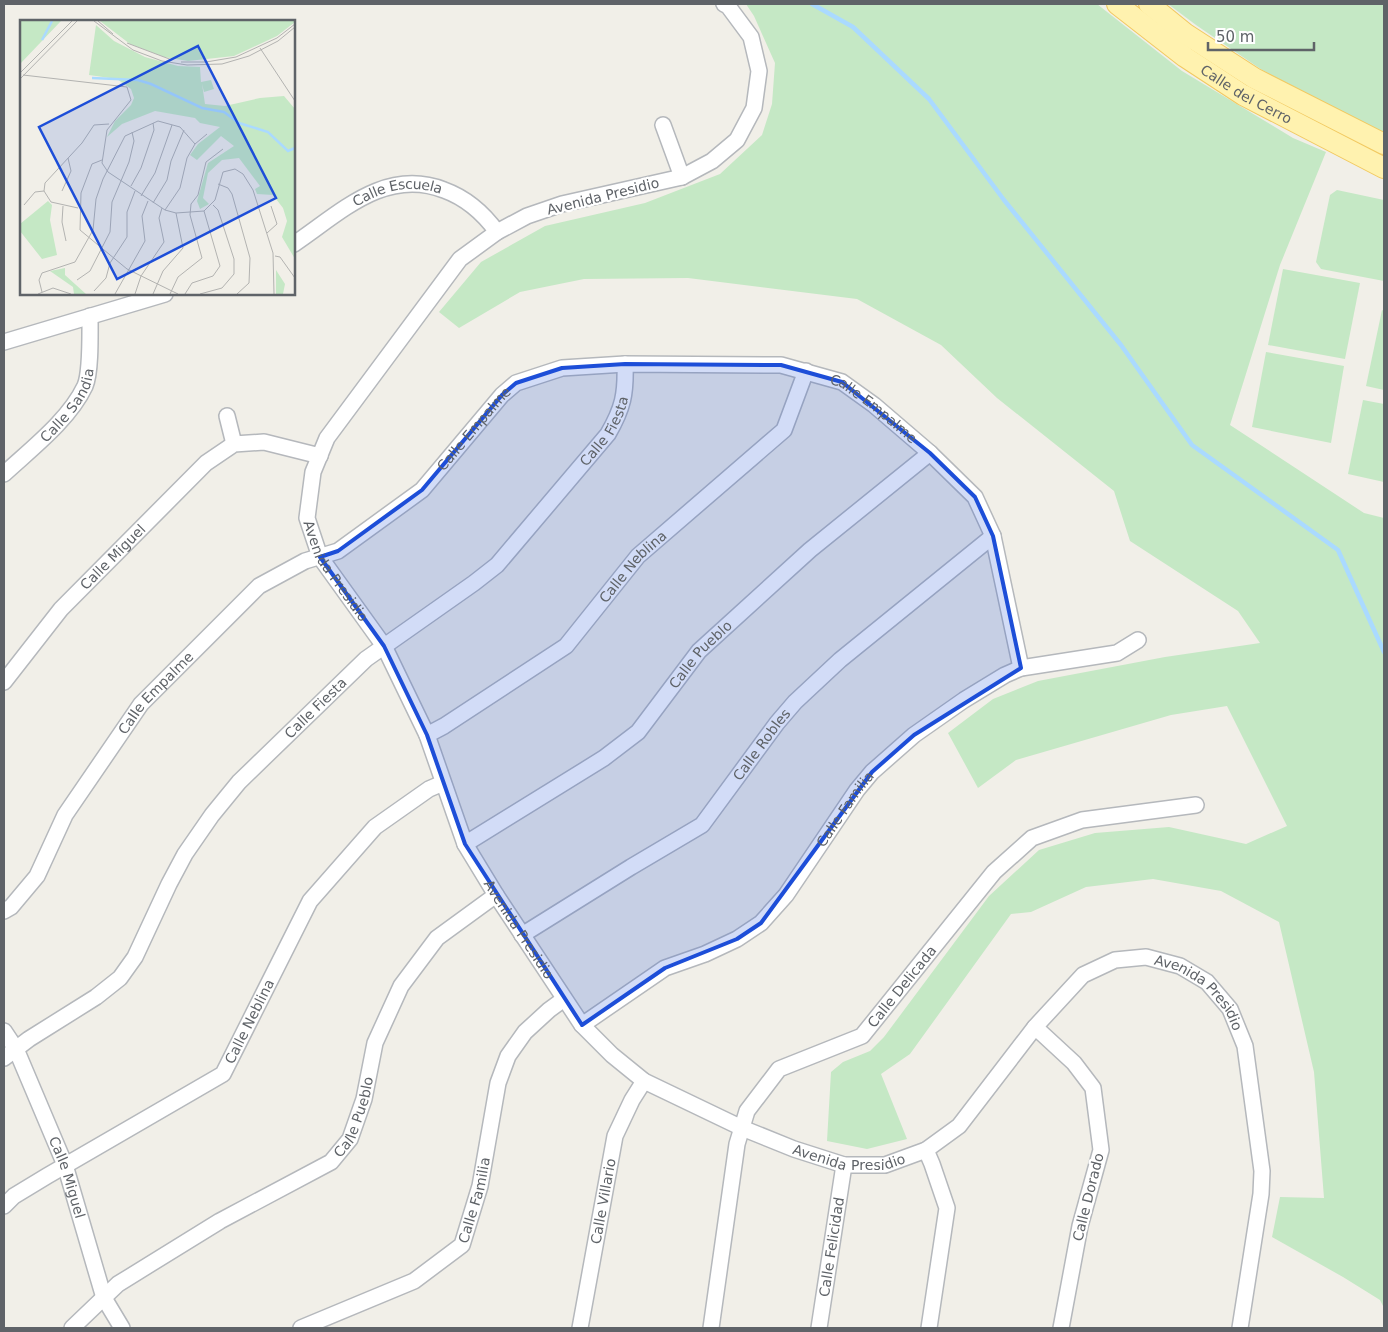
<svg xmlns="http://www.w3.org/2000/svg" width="1388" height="1332" font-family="'DejaVu Sans',sans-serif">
	<rect width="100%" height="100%" fill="#f1efe8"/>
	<g fill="#c5e8c5">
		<path d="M746,4h351l85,67 111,67 33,14 -46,113 -50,160 134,88 20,5v790l-4,-8 -37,-23 -71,-40 8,-40 44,1 -10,-126 -35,-150 -58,-31 -68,-12 -67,8 -55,25 -20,2 -101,140 -29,20 26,65 -40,10 -40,-8 4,-69 12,-10 27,-11 14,-14 105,-141 50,-46 56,-17 74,-6 77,17 41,-18 -60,-120 -56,9 -155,45 -38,28 -30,-55 45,-34 45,-18 127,-24 95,-14 -22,-32 -108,-70 -16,-50 -117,-93 -56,-53 -84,-46 -169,-21 -104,1 -64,13 -61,36 -20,-16 42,-50 64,-36 100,-23 75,-29 42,-39 10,-31 3,-41 -21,-47z"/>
		<path d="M1168,4h216v129l-122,-63 -66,-45z"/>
		<path d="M1337,190l47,10v81l-63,-12 -5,-7 14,-67z"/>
		<path d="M1283,269l77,14 -15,76 -77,-14z"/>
		<path d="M1382,310l2,1v79l-18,-4z"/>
		<path d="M1266,352l78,14 -13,77 -79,-16z"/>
		<path d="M1363,400l21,4v78l-36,-8z"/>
	</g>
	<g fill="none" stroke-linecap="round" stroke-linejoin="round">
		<path stroke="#aadaff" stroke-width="4.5" d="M812,4l41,23 76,72 75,101 117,145 71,100 146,105 46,102"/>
		<g stroke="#b5b8bc" stroke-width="18">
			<g id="minor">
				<path id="s1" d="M724,4l4,2 23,31 8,34 -5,37 -17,32 -25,21 -30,16 -120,27 -35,12 -30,16 -37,27 -133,179 -14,34 -6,46 13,39 64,89 43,89 38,109 31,51 86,130 30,30 32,26 98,47 52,21 50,16h41l41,-15 33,-24 76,-99 48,-52 32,-15 31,-3 34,9 27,16 23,27 15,37 17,125 -1,23 -21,134"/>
				<path d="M663,125l19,52"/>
				<path id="s2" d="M294,244c46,-31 91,-77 150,-54 22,8 40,24 53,42"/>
				<path d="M4,342l161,-48"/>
				<path d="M227,416l7,28"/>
				<path id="s3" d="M4,474c27,-25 65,-54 81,-88 6,-14 5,-53 5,-70"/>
				<path id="s4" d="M4,682l57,-73 145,-146 28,-19 30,-2 56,14"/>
				<path id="s5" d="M427,735l17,-9 122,-80 72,-90 146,-126 22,-59"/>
				<path id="s6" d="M465,844l139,-86 34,-26 61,-81 111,-101 120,-97"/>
				<path id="s7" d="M4,911l7,-4 26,-31 28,-61 76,-111 118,-118 46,-25 33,-10 84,-61 80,-95 14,-12 46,-15 63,-4 156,1 61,17 32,23 56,48 45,44 18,39 28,132"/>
				<path id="s8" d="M522,935l109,-68 71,-42 75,-102 18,-21 45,-42 153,-124"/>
				<path id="s9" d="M582,1025l83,-57 40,-14 32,-15 24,-16 25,-28 71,-105 15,-18 42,-37 50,-35 41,-25 16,-7 96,-15 21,-13"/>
				<path d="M1035,1027l39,36 19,25 8,62 -21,76 -19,102"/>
				<path id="s10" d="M4,1031l12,18 49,116 39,133 18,30"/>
				<path id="s11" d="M4,1058l25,-19 67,-42 24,-19 15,-21 34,-73 16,-30 27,-39 27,-33 127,-123 108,-76 23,-18 111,-131c15,-26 18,-40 17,-70"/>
				<path d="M926,1150l6,14 15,44 -18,120"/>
				<path id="s12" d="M4,1206l10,-10 33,-20 176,-102 87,-173 65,-74 54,-38 14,-6"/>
				<path id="s13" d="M72,1328l46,-44 102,-63 111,-59 19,-23 14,-40 11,-56 26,-57 36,-48 59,-43"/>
				<path id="s14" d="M301,1328l113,-47 48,-36 18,-59 18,-103 10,-27 17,-24 24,-22 15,-11"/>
				<path id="s15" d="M580,1328l35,-192 17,-36 12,-19"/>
				<path id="s16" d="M711,1328l26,-184 10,-33 32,-42 83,-33 132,-164 38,-34 50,-18 114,-15"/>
				<path id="s17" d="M819,1328l25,-163"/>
			</g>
		</g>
		<g stroke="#f2c960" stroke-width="22">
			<g id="major">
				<path id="s18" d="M1117,4l68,53 58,38 141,73"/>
				<path d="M1149,4l37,30 68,44 130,66"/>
			</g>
		</g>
		<use href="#minor" stroke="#fff" stroke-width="15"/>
		<use href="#major" stroke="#fff2af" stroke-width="20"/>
	</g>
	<path fill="#1d4ed8" fill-opacity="0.2" stroke="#1d4ed8" stroke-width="4" stroke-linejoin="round" d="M625,364l156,1 61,17 88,71 45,44 18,39 28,132 -107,67 -42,37 -111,151 -24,16 -72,29 -83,57 -117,-181 -38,-109 -43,-89 -64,-89 18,-6 84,-61 80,-95 14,-12 46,-15z"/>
	<g text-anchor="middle" stroke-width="4.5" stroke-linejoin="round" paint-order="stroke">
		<g font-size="14" fill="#5f6368" stroke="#fff">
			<text dy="5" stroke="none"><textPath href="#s18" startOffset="158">Calle del Cerro</textPath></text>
			<text transform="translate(603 196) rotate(-14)" y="5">Avenida Presidio</text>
			<text dy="5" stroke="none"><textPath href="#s2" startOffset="119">Calle Escuela</textPath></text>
			<text dy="5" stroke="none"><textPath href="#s3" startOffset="95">Calle Sandia</textPath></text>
			<text dy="5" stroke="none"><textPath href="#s7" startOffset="1122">Calle Empalme</textPath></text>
			<text dy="5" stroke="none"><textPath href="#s11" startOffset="882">Calle Fiesta</textPath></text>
			<text dy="5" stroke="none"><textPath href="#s7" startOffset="688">Calle Empalme</textPath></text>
			<text dy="5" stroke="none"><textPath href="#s4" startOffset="166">Calle Miguel</textPath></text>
			<text dy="5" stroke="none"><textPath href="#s5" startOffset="269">Calle Neblina</textPath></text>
			<text dy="5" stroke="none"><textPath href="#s1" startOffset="825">Avenida Presidio</textPath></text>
			<text dy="5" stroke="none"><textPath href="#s6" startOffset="306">Calle Pueblo</textPath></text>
			<text dy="5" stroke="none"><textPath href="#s7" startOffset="268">Calle Empalme</textPath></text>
			<text dy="5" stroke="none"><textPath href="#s11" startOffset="478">Calle Fiesta</textPath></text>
			<text dy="5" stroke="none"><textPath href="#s8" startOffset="311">Calle Robles</textPath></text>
			<text dy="5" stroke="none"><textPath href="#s9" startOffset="349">Calle Familia</textPath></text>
			<text dy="5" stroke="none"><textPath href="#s1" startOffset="1230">Avenida Presidio</textPath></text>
			<text dy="5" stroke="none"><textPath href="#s16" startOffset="426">Calle Delicada</textPath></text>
			<text dy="5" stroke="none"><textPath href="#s1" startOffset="2100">Avenida Presidio</textPath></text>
			<text dy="5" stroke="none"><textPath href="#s12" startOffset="315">Calle Neblina</textPath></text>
			<text dy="5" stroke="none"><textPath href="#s13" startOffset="361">Calle Pueblo</textPath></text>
			<text dy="5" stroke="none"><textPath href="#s1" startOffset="1650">Avenida Presidio</textPath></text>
			<text dy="5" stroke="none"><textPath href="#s10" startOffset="160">Calle Miguel</textPath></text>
			<text transform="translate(1088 1197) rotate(-76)" y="5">Calle Dorado</text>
			<text dy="5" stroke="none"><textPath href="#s14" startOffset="229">Calle Familia</textPath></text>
			<text dy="5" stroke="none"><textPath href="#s15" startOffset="129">Calle Villario</textPath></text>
			<text dy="5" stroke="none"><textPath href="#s17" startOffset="82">Calle Felicidad</textPath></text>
		</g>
	</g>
	<g transform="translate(20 20)">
		<rect width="275" height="275" fill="#f1efe8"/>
		<path d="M0,1h41l-41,43zM80,1h195v1l-18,14 -43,20 -46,5 -24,-4 -34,-13zM76,5l18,16 31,16 33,9 22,1 1,15 10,-2 3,9 -10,3 -2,-8 3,20 20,2 35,-8 24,-2 11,13v150l-13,-22 5,-16 -4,-13 -10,-13 -16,-1 -2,-5 5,-3 -21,-28 -17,2 -14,13 -5,25 6,6 -9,5 -3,-8 11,-38 26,-17 -13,-10 -24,24 -7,-5 8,-11 22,-17 -20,-4 -5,-5 -40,-7 -33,13 -15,13 8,-16 16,-16 3,-7 -3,-9 -14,-10 -28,-4zM28,181l4,4 -2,15 7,35 -15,4 -22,-28v-7zM45,248v7l21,19h-12l-1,-7 -23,-16zM256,250l9,14 -2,10h-7z" fill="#c5e8c5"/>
		<path fill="none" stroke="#aadaff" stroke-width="2.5" d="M22,20l10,-19M72,58l46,2 13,4 51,24 22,4 15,11 29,9 20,19 7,-3"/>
		<path fill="none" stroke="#b3b3b1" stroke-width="1" d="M74,1l39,29 29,11 25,4 35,-1 27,-8 29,-15 17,-14M78,1l15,13M107,23l45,17M240,28l35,53M161,42h25l30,-5 41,-19 18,-14M0,53l52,-52M3,55l104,12 4,13 -24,30 -5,33 6,9 57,38 11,3 28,-2 11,-11 8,-28 12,-3 8,5 10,16 20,63 1,41M0,59l57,-58M82,140l-10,4 -11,29 -1,37 47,39 51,25M198,164l10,4 4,6 18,64 -1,25 -12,11M111,166l10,-18 13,-38 -1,-7M42,171l9,-20 -3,-13M121,176l14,-23 17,-48M133,183l14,-23 4,-19 13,-31M4,185l11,-13 9,-1M43,186l-1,16 4,19M58,188l-27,-6 -7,-11 1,-8 37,-40 12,-18 15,-1M145,190l15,-22 7,-30 8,-14 12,-10M247,213l10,-9 -6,-18M255,236l5,1 15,21M57,260l13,-9 20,-39 2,-30 17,-40 5,-21 -2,-9M74,271l12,-13 4,-15 17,-26v-25l8,-21M22,272l-3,-12 3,-7 33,-11 18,-32 3,-31 7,-20 22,-43 33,-15 22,6 15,17M18,274l15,-6 18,6M95,274l30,-53 -3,-25 6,-15M115,274l6,-18 23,-34 -5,-24 3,-10M133,274l10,-23 20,-23 -7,-35M150,274l8,-17 24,-19 -12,-43 1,-11 7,-9 8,-33 17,-13M165,274l7,-11 21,-7 7,-10 -16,-55M180,274l22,-6 12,-14v-15l-16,-49 -5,-5"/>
		<path fill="#1d4ed8" fill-opacity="0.15" stroke="#1d4ed8" stroke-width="2.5" d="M178,26l78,152 -159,81 -78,-152z"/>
		<rect width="275" height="275" fill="none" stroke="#5f6368" stroke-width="2.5"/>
	</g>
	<rect width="1388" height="1332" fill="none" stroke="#5f6368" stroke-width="10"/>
	<path d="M1208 42v8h106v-8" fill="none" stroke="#5f6368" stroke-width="2.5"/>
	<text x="1216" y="42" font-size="15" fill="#5f6368" stroke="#ffffff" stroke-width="4" paint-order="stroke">50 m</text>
</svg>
